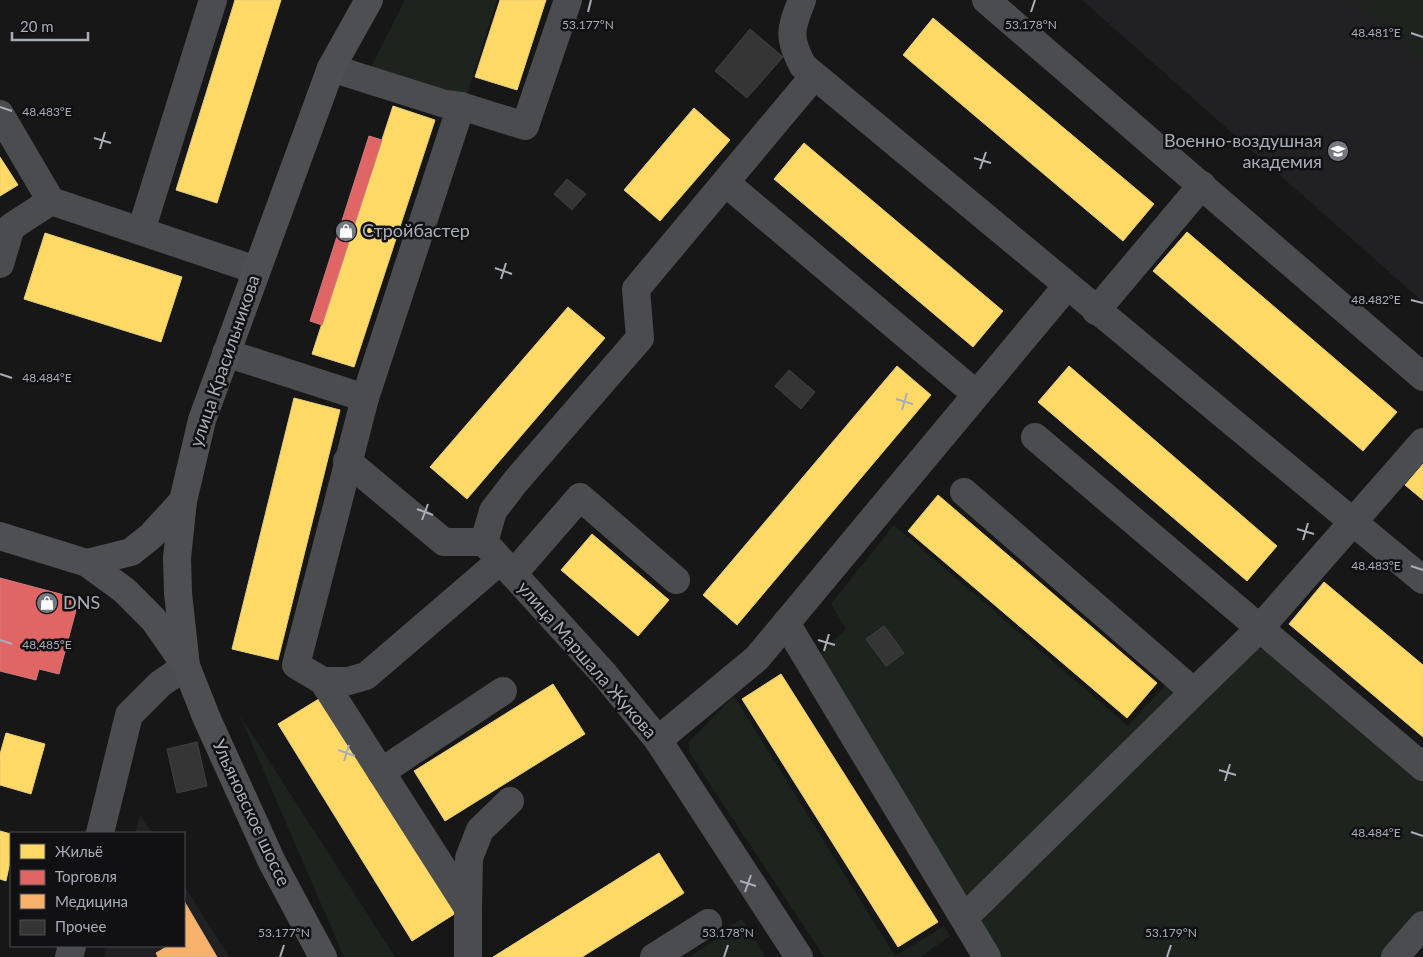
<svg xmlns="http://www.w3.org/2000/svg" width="1423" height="957" font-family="Lato,sans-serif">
	<rect width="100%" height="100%" fill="#171717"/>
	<g fill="#212123">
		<path d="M1082,0h341v302z"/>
		<path d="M140,815l12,18h-17z"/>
		<path d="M184,885l45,72h-125l3,-11h77z"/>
	</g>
	<g fill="#1d241e">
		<path d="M405,0h92l-32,101 -98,-26z"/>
		<path d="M1354,0h69v61z"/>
		<path d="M894,525l234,201 42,-46 16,14 -216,212 -155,-248 31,-29 -15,-25z"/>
		<path d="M1261,649l17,5 145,121v138l-40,44h-384l-24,-40 268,-266z"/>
		<path d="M734,696l161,260 49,-30 6,10 -30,21h-96l-135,-205v-10z"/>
		<path d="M239,714l156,243h-51z"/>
		<path d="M742,919l23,38h-76l26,-17 2,-7z"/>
	</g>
	<g fill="#ffd966" stroke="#e5cc7f">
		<path d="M235,0h46l-64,203 -41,-13z"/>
		<path d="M500,0h46l-29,90 -42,-13z"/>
		<path d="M933,18l221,186 -31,37 -220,-186z"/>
		<path d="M393,106l42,14 -81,247 -42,-13z"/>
		<path d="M694,108l36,32 -70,81 -36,-31z"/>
		<path d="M804,143l199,168 -30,36 -199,-168z"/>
		<path d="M0,157l18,28 -18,11z"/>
		<path d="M1187,232l210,180 -34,39 -210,-180z"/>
		<path d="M45,233l137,44 -21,65 -137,-43z"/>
		<path d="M568,307l37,31 -138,161 -37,-32z"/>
		<path d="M897,366l34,29 -194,230 -34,-30z"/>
		<path d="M1069,366l208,180 -30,35 -209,-179z"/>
		<path d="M294,398l46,12 -62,250 -46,-11z"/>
		<path d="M1423,464v36l-18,-15z"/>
		<path d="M938,495l219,188 -30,35 -219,-187z"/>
		<path d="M592,534l77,66 -31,36 -77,-66z"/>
		<path d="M1324,582l99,83v72l-134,-113z"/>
		<path d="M781,674l157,248 -40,25 -156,-248z"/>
		<path d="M553,684l32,50 -140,87 -31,-50z"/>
		<path d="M322,697l134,216 -44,28 -134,-217z"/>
		<path d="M6,733l39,11 -14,50 -31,-9v-31z"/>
		<path d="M0,831l11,3v23l-5,24 -6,-2z"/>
		<path d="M659,853l25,40 -102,64h-89z"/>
	</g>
	<g fill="#e06666" stroke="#cf7b7f">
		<path d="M369,136l13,4 -60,185 -12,-4z"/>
		<path d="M0,578l79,21 -20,75 -20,-5 -3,11 -36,-9z"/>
	</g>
	<path fill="#f6b26b" stroke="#dfb082" d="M184,901l33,56h-59l-2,-4 12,-7h16z"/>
	<g fill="#353536" stroke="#3f4043">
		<path d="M750,29l33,28 -36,41 -32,-27z"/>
		<path d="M567,179l19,15 -14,16 -18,-16z"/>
		<path d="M789,370l26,22 -14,17 -26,-23z"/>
		<path d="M884,626l20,27 -18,13 -20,-27z"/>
		<path d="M197,742l10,44 -30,7 -10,-44z"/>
	</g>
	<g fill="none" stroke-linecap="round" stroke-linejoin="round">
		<g stroke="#4b4c50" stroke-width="28">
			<path d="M802,0c-12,30 -14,38 1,66l620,514"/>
			<path d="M986,0l437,377"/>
			<path d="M331,68l114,36 16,2"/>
			<path d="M0,114l51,87 205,69"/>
			<path d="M726,183l250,211"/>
			<path d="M141,231l72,-231"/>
			<path d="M0,264l11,-37 40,-26"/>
			<path d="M1096,311l106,-126"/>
			<path d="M226,353l139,45"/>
			<path d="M1035,437l388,330"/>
			<path d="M347,461l97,81h40"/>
			<path d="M964,492l230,200 66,-64 163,-186"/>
			<path d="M484,542l9,-31 23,-30 124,-143 -4,-49 178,-213"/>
			<path d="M484,542l121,133 53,65 141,217"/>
			<path d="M513,574l67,-77 96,83"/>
			<path d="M786,623l201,334"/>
			<path d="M323,681h25l18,-5 134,-115"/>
			<path d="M658,740l99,-82 310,-372"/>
			<path d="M381,772l122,-81"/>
			<path d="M100,833l29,-118 31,-31 26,-18"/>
			<path d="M468,908l1,-50 11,-28 30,-29"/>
			<path d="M964,918l230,-226"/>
			<path d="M69,957l3,-11"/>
			<path d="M468,957v-49l-145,-227 -27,-16 69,-267 96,-292 64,20 43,-126"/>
			<path d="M654,957l54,-34"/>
			<path d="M1395,957l28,-32"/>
		</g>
		<g stroke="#4d4f52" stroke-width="28">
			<path d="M0,536l87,27 37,27 30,30 32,46 21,53 65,143 51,95"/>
			<path d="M87,563l44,-11 20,-16 32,-35"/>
			<path d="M186,666l-8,-73 -1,-35 6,-57 19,-81 129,-352 38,-68"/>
		</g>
	</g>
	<path fill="none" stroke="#a8adb8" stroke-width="2" d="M588,12l3,-12M1031,12l4,-12M1411,33l12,4M0,107l12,4M94,138l17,5M100,149l5,-17M974,158l17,5M980,169l6,-17M495,268l17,6M501,279l5,-16M1411,300l12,3M0,374l12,4M896,399l17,5M902,410l5,-17M417,509l16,6M422,520l6,-16M1297,529l17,5M1303,540l5,-17M1411,566l12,4M0,640l12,4M818,640l17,5M824,651l5,-17M338,750l17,6M344,761l5,-16M1219,770l17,5M1225,781l5,-17M1411,832l12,4M740,881l16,5M745,892l6,-17M280,957l4,-12M724,957l4,-12M1167,957l4,-12"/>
	<defs>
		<g id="university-disc" transform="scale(1.125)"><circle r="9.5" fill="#757880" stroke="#111113"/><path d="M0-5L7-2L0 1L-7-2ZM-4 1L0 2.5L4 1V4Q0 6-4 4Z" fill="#fff"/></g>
		<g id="shop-disc" transform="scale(1.125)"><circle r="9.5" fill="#757880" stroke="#111113"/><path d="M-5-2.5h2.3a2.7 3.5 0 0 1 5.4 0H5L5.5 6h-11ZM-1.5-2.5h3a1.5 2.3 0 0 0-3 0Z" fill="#fff"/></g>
	</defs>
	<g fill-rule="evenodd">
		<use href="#university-disc" x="1338" y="151"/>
		<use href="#shop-disc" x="346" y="231"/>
		<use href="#shop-disc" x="47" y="603"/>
	</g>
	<g text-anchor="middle" stroke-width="5" stroke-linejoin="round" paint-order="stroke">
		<g font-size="18" fill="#a8adb8" stroke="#111113" text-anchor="start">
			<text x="1322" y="147" text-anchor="end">Военно-воздушная<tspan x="1322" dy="21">академия</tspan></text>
			<text x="362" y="237">Стройбастер</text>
			<text x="63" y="609">DNS</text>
		</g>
		<g font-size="18" fill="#a8adb8" stroke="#111113">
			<text transform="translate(225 361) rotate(-71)" y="6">улица Красильникова</text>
			<text transform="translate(587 660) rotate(49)" y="6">улица Маршала Жукова</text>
			<text transform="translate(251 813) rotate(65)" y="6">Ульяновское шоссе</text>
		</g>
	</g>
	<g font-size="12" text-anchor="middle" fill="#a8adb8" stroke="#111113" stroke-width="5" stroke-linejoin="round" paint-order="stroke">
		<text x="588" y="29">53.177°N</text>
		<text x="1031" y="29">53.178°N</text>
		<text x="1376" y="37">48.481°E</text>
		<text x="47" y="116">48.483°E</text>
		<text x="1376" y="304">48.482°E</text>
		<text x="47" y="382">48.484°E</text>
		<text x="1376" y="570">48.483°E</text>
		<text x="47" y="649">48.485°E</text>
		<text x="1376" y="837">48.484°E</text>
		<text x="284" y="937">53.177°N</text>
		<text x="728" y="937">53.178°N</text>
		<text x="1171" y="937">53.179°N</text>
	</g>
	<rect x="10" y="832" width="175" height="115" fill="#111113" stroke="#4d4f55"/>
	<rect x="20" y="844" width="25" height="15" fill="#ffd966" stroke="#4d4f55"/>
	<text x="55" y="857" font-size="15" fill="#a8adb8">Жильё</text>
	<rect x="20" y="870" width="25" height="15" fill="#e06666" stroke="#4d4f55"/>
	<text x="55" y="882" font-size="15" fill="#a8adb8">Торговля</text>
	<rect x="20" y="894" width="25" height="15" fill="#f6b26b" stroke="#4d4f55"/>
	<text x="55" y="907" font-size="15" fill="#a8adb8">Медицина</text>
	<rect x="20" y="920" width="25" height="15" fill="#353536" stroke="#4d4f55"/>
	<text x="55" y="932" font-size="15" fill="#a8adb8">Прочее</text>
	<path d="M12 32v8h76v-8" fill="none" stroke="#a8adb8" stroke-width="2.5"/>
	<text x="20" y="32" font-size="15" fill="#a8adb8" stroke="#111113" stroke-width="4" paint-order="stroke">20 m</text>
</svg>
